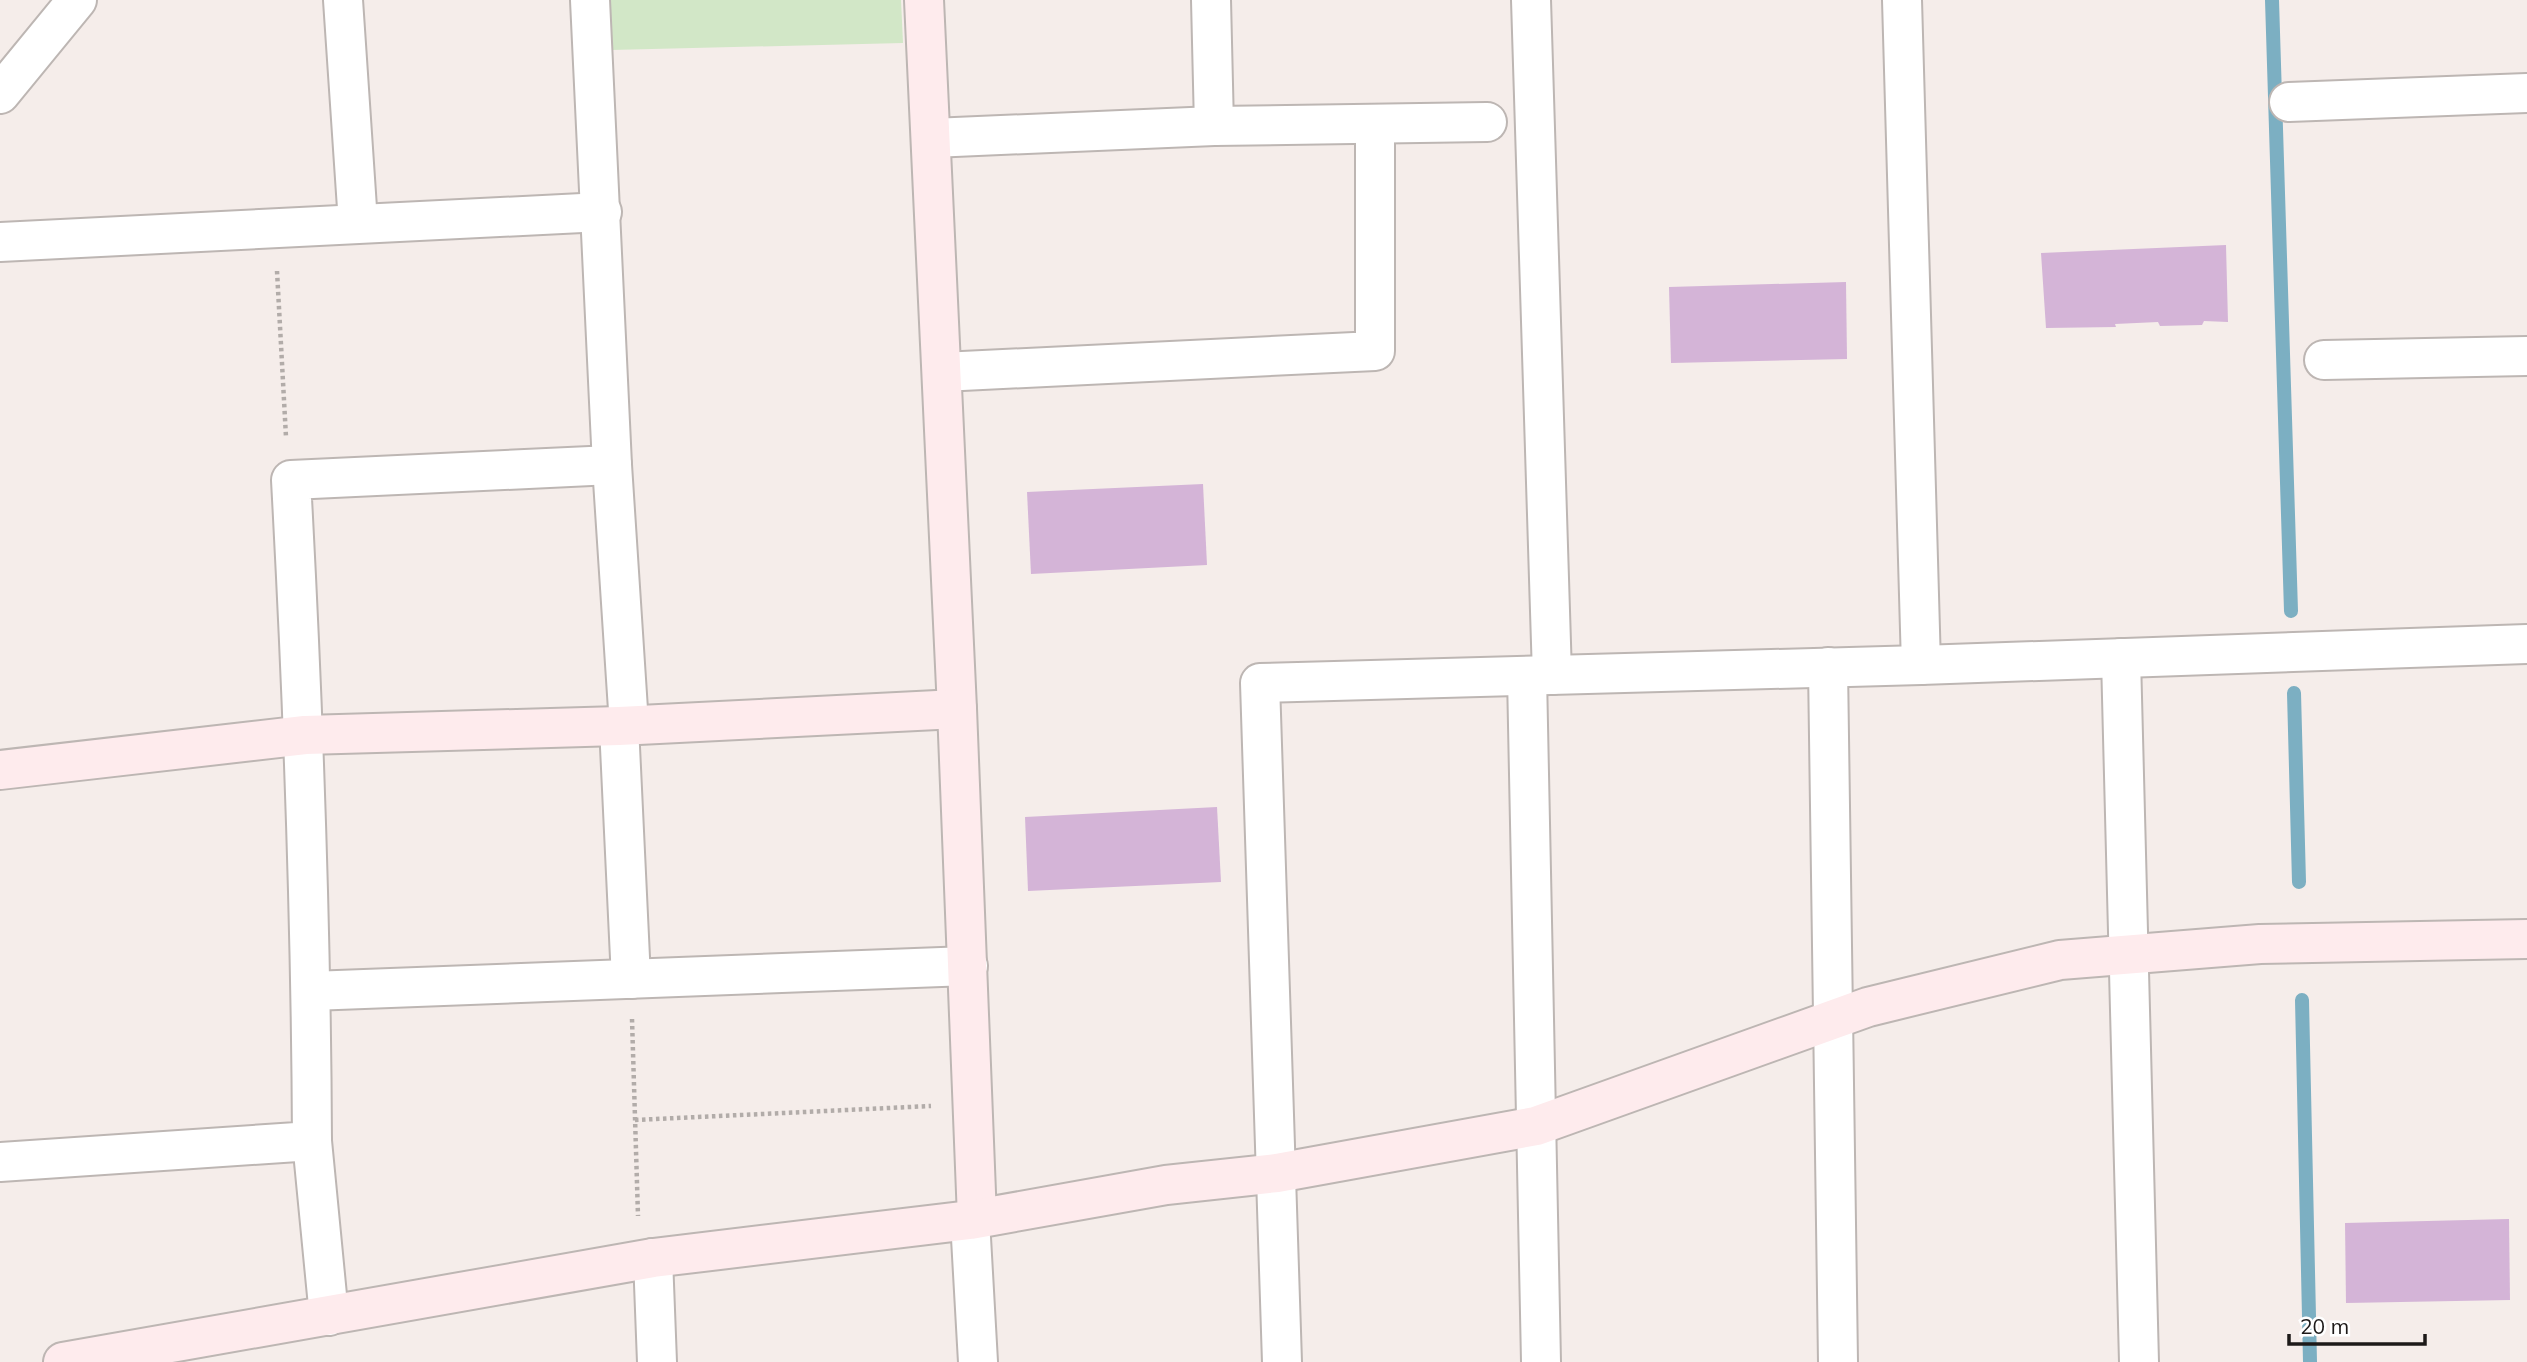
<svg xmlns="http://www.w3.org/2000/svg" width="2527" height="1362" font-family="Mulish,sans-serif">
	<rect width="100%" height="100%" fill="#f5edea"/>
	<path fill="#d2e7c7" d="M608,0h293l2,43 -292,7z"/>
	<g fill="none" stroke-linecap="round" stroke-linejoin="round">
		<g stroke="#7cafc2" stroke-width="14">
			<path d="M2272,0l19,611"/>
			<path d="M2294,693l5,189"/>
			<path d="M2302,1000l8,362"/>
		</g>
	</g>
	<g fill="#d4b4d7">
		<path d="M2226,245l2,77 -24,-1 -2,4 -42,1 -2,-4 -43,2 1,3 -70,1 -5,-75z"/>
		<path d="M1846,282l1,77 -176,4 -2,-76z"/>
		<path d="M1203,484l4,81 -176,9 -4,-82z"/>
		<path d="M1217,807l4,75 -193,9 -3,-74z"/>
		<path d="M2509,1219l1,81 -164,3 -1,-80z"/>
	</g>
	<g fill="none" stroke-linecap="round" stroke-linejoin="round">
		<g stroke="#bdb6b3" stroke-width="42">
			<g id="street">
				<path d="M343,0l15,223"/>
				<path d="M590,0l22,465 17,260"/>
				<path d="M1211,0l3,126"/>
				<path d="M1531,0l21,675"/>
				<path d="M1902,0l19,665"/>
				<path d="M0,94l77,-94"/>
				<path d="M2289,102l238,-9"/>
				<path d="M932,138l282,-12 273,-4"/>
				<path d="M0,242l602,-30"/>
				<path d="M2324,360l203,-4"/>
				<path d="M942,372l433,-21v-227"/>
				<path d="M2121,658l18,704"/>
				<path d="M1828,667l10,695"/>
				<path d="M1527,676l14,686"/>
				<path d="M619,726l12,253"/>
				<path d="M311,991l657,-25"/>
				<path d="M312,1141l17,175"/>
				<path d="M0,1162l312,-21c-1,-221 -9,-441 -21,-661l321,-15"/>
				<path d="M970,1220l8,142"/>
				<path d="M653,1258l4,104"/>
				<path d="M1282,1362l-22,-679 661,-18 606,-21"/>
			</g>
		</g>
		<g stroke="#bdb6b3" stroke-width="42">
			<g id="secondary">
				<path d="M924,0l33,709 20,509"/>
				<path d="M0,770l305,-35 314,-9 338,-17"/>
				<path d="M63,1362l590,-104 317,-38 196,-35 111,-12 259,-47 332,-119 192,-47 200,-16 267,-5"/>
			</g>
		</g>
		<g stroke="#b2aca9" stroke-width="4.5" stroke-dasharray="3.5 3.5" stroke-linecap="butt">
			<path d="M277,271l9,166"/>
			<path d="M632,1019l6,197"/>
			<path d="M635,1120l296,-14"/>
		</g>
		<use href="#street" stroke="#fff" stroke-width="38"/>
		<use href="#secondary" stroke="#feebed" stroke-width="38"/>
	</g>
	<path d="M2289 1334v10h136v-10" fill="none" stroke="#1d1a19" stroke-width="3.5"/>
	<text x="2300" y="1334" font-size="21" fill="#1d1a19" stroke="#ffffff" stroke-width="5" paint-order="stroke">20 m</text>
</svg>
